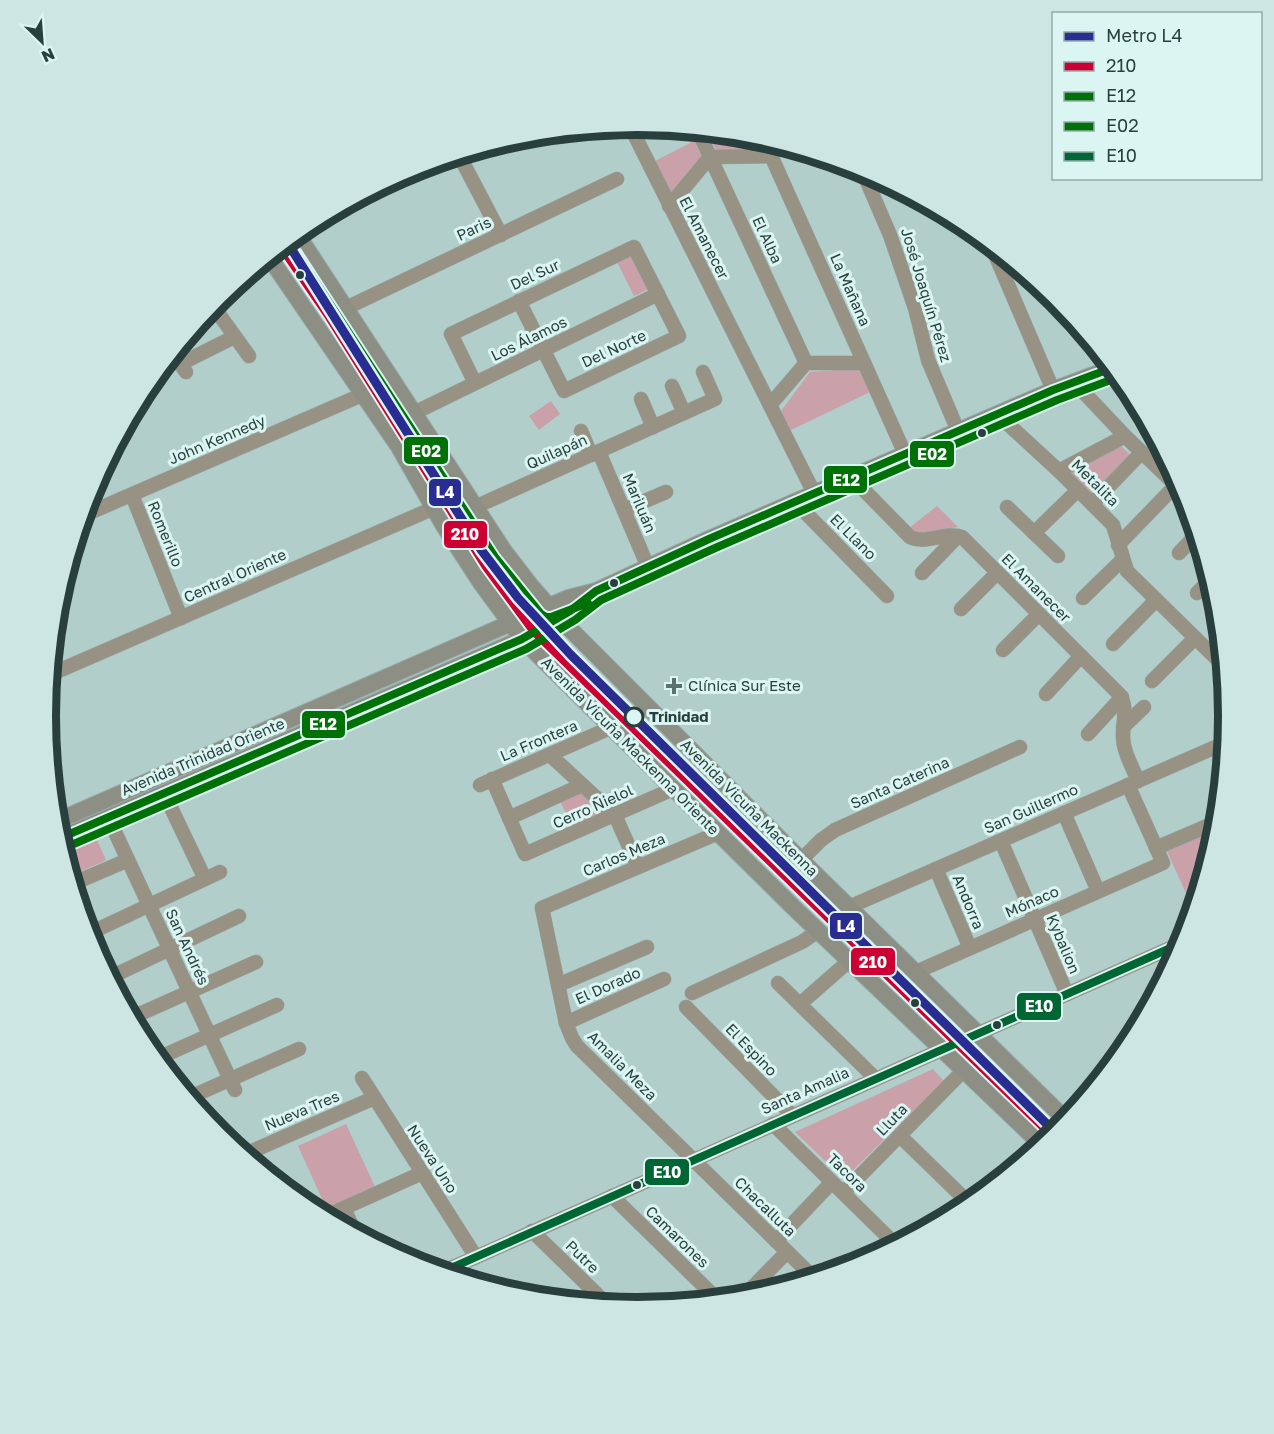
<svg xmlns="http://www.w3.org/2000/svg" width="1274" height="1434" font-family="'Golos Text',sans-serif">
	<rect width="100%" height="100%" fill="#b2cecb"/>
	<g fill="#caa0a9">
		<path d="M725,134l37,5 4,9 -49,4 -6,-12z"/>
		<path d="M694,141l9,19 -34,36 -16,-34z"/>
		<path d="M633,252l18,36 -17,8 -18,-36z"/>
		<path d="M861,368l9,24 -81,39 -8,-20 29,-39z"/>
		<path d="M551,401l9,13 -21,16 -10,-14z"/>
		<path d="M1120,445l10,10 -37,41 -23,-23z"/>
		<path d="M937,506l21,21 -39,8 -10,-7z"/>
		<path d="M585,789l25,23 -36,17 -14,-28z"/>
		<path d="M1218,826v7l-24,78 -28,-62z"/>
		<path d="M97,840l9,20 -35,16 -8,-21z"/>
		<path d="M933,1069l11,12 -100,98 -49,-47z"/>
		<path d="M346,1124l30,65 -48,23 -30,-66z"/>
	</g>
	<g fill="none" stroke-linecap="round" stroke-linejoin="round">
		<g stroke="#96acaa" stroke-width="15">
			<g id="minor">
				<path d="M630,126l184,367"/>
				<path d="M698,131l108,232"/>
				<path d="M764,140l141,314"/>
				<path d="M459,155l42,80"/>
				<path d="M862,170l28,65 25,73 13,52 30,71"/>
				<path d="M669,206l41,-49 62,-1"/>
				<path d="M991,245l62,145"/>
				<path d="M213,306l36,50"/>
				<path d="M346,308l271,-129"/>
				<path d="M173,353l13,19"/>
				<path d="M180,364l54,-27"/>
				<path d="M1074,382l51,54 60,58"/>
				<path d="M475,383l-24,-49 183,-87 45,89 -115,55 -45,-90"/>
				<path d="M672,386l12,27"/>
				<path d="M141,395l2,1"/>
				<path d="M641,399l12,28"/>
				<path d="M770,405l36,-42h58"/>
				<path d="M414,413l244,-119"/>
				<path d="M997,414l62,57 54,54 14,46 97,95"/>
				<path d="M581,431l10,24"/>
				<path d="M599,452l49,115"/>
				<path d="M1059,471l66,-35"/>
				<path d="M851,477l59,60c17,8 34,-6 52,0l157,157c9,11 4,28 4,42 0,15 9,30 15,45"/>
				<path d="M132,495l49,123"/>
				<path d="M795,502l92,94"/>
				<path d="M1092,504l50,-52"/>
				<path d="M475,507l240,-108 -12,-27"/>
				<path d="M1007,507l51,49"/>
				<path d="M624,510l42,-18"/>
				<path d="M82,516l282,-122"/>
				<path d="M1034,533l44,-43"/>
				<path d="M1118,545l58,-60"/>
				<path d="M1179,553l18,-19"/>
				<path d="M922,573l36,-37"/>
				<path d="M1197,593l14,-14"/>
				<path d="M1083,598l40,-39"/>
				<path d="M961,609l36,-36"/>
				<path d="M1113,644l43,-44"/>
				<path d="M1003,650l36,-36"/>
				<path d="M49,675l385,-167"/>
				<path d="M1152,681l43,-43"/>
				<path d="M1046,694l35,-38"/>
				<path d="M1123,727l21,-20"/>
				<path d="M1088,734l34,-37"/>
				<path d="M550,755l65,60 23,52"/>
				<path d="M492,779l33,75 148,-65"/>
				<path d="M480,785l130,-57"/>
				<path d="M164,793l41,86"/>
				<path d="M1064,813l34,78"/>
				<path d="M108,817l127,273"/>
				<path d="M509,818l73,-33"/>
				<path d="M718,833l-176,75 24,115 6,15 5,8 238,233"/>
				<path d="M1001,841l66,153"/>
				<path d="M1156,848l63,-27"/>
				<path d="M801,860l20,-20 14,-10 185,-83"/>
				<path d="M936,869l34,79"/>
				<path d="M79,881l49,-21"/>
				<path d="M849,907l378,-165"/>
				<path d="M90,933l130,-61"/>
				<path d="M916,972l247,-109 -35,-78"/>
				<path d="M115,975l124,-59"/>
				<path d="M778,983l97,95"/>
				<path d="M558,985l89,-38"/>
				<path d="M692,993l110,-51 16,-11"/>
				<path d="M800,1004l49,-43"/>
				<path d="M686,1007l106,108"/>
				<path d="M133,1017l123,-55"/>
				<path d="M566,1023l98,-44"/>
				<path d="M156,1059l121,-54"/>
				<path d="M362,1078l114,179"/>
				<path d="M188,1098l111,-49"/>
				<path d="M773,1124l124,122"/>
				<path d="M900,1136l71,69"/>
				<path d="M245,1157l5,-5 124,-54"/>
				<path d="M843,1193l121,-123"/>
				<path d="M612,1196l107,105"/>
				<path d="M344,1208l12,27"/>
				<path d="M324,1217l98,-44"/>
				<path d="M532,1231l77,75"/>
				<path d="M776,1241l56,-59"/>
				<path d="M453,1267l14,14"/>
				<path d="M440,1273l744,-331"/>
				<path d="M741,1299l46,-47"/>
			</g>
		</g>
		<g stroke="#96acaa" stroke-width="18">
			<g id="major">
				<path d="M297,234l207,317 27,35 28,32 242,242 266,261"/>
				<path d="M269,257l130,190 45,79 37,57 41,56 270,267 251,240"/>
				<path d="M55,822l513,-224 28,-7 113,-52 344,-149 59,-22"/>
				<path d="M58,839l464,-200 48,-28 23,-17"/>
			</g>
		</g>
		<use href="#minor" stroke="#989284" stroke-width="14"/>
		<use href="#major" stroke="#8d8f84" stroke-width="16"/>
		<g stroke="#dbf5f2" stroke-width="12">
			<path id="bus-1" d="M281,247l48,70 157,250 48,65 519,505"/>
		</g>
		<g stroke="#dbf5f2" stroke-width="12">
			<path id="bus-2" d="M58,839l464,-200 48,-28 26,-20 113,-52 344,-149 59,-22"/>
		</g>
		<g stroke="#dbf5f2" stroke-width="12">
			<g id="bus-3">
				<path d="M289,241l206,316 46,57 5,3h5l37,-14"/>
				<path d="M62,849l464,-200 49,-29 26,-20 112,-51 344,-149 59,-22"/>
			</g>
		</g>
		<g stroke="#dbf5f2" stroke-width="12">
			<path id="bus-4" d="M440,1273l744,-331"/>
		</g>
		<use href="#bus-1" stroke="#c03" stroke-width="8"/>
		<use href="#bus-2" stroke="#007106" stroke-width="8"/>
		<use href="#bus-3" stroke="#007106" stroke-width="8"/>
		<use href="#bus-4" stroke="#063" stroke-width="8"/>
		<g stroke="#dbf5f2" stroke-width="14">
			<path id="metro-1" d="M287,242l195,309 36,47 53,57 486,479"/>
		</g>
		<use href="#metro-1" stroke="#292d91" stroke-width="9"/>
	</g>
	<g fill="#293f3d" stroke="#dbf5f2" stroke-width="2">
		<circle cx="300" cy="275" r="5"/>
		<circle cx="982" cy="433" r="5"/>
		<circle cx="614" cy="583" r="5"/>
		<circle cx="915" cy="1003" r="5"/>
		<circle cx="997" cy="1025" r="5"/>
		<circle cx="637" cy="1185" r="5"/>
	</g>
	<path fill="#59716f" stroke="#dbf5f2" stroke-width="2" d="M671 677h6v6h6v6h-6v6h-6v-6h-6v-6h6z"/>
	<circle fill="#dbf5f2" stroke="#293f3d" stroke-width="3" cx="634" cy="717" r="9"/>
	<g text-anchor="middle" stroke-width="6" stroke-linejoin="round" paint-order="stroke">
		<g font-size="15" fill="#293f3d" stroke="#dbf5f2">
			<text transform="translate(474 229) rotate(-25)" y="5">Paris</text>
			<text transform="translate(704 238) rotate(63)" y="5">El Amanecer</text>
			<text transform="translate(767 240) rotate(65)" y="5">El Alba</text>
			<text transform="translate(535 275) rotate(-25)" y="5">Del Sur</text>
			<text transform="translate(850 290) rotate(66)" y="5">La Mañana</text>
			<text transform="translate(926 295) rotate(73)" y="5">José Joaquín Pérez</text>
			<text transform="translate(529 339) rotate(-26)" y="5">Los Álamos</text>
			<text transform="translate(614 349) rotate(-25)" y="5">Del Norte</text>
			<text transform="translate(217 440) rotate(-23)" y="5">John Kennedy</text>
			<text transform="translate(557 452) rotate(-24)" y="5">Quilapán</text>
			<text transform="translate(1095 483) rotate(45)" y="5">Metalita</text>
			<text transform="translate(639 503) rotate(67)" y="5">Mariluán</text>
			<text transform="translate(165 534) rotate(68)" y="5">Romerillo</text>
			<text transform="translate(853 537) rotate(45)" y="5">El Llano</text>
			<text transform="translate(235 576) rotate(-24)" y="5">Central Oriente</text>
			<text transform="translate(1036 588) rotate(45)" y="5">El Amanecer</text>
			<text transform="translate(539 741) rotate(-23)" y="5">La Frontera</text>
			<text transform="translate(630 746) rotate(45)" y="5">Avenida Vicuña Mackenna Oriente</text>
			<text transform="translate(203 757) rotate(-23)" y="5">Avenida Trinidad Oriente</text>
			<text transform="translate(900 783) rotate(-24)" y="5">Santa Caterina</text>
			<text transform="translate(593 807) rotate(-24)" y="5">Cerro Ñielol</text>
			<text transform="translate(749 808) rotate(45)" y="5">Avenida Vicuña Mackenna</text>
			<text transform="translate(1031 809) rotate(-24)" y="5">San Guillermo</text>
			<text transform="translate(624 855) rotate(-23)" y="5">Carlos Meza</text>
			<text transform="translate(968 902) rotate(67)" y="5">Andorra</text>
			<text transform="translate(1032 902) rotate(-24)" y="5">Mónaco</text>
			<text transform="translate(1063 944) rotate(67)" y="5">Kybalion</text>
			<text transform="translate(187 947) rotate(65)" y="5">San Andrés</text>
			<text transform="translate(608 986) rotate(-24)" y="5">El Dorado</text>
			<text transform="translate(751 1050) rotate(46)" y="5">El Espino</text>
			<text transform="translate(622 1066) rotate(45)" y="5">Amalia Meza</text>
			<text transform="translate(805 1091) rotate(-24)" y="5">Santa Amalia</text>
			<text transform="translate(302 1111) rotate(-23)" y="5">Nueva Tres</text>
			<text transform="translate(892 1120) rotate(-46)" y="5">Lluta</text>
			<text transform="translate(432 1159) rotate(57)" y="5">Nueva Uno</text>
			<text transform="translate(847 1173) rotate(44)" y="5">Tacora</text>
			<text transform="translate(765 1207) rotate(44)" y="5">Chacalluta</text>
			<text transform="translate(677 1237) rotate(44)" y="5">Camarones</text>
			<text transform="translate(582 1257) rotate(44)" y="5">Putre</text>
		</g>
		<g font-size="15" fill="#293f3d" stroke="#dbf5f2" text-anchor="start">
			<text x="688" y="691">Clínica Sur Este</text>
		</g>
		<g font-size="15" font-weight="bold" fill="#293f3d" stroke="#dbf5f2" text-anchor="start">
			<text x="649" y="722">Trinidad</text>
		</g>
	</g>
	<path d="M0 0H1274V1434H0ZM56 716a581 581 0 1 1 1162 0a581 581 0 1 1-1162 0Z" fill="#cde6e4" fill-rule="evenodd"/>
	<path fill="none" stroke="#293f3d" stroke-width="8" d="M56 716a581 581 0 1 1 1162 0a581 581 0 1 1-1162 0Z"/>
	<g stroke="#dbf5f2" stroke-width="2">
		<rect x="403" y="436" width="46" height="29" rx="6" fill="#007106"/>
		<rect x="909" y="440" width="46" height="28" rx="6" fill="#007106"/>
		<rect x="823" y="465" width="45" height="29" rx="6" fill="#007106"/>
		<rect x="428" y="478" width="34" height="29" rx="6" fill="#292d91"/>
		<rect x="443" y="520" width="45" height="29" rx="6" fill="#c03"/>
		<rect x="301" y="710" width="45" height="29" rx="6" fill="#007106"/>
		<rect x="829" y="912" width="34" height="28" rx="6" fill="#292d91"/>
		<rect x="850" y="947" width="46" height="29" rx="6" fill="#c03"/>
		<rect x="1016" y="992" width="46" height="29" rx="6" fill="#063"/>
		<rect x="644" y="1158" width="46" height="28" rx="6" fill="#063"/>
	</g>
	<g font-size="16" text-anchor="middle" font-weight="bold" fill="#fff">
		<text x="426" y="457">E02</text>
		<text x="932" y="460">E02</text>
		<text x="846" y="486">E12</text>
		<text x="445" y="498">L4</text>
		<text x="465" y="540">210</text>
		<text x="323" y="730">E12</text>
		<text x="846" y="932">L4</text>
		<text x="873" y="968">210</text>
		<text x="1039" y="1012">E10</text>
		<text x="667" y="1178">E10</text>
	</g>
	<rect x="1052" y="12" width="210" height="168" fill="#dbf5f2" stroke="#94acaa" stroke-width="1.5"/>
	<rect x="1064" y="32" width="30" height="9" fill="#292d91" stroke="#94acaa" stroke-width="1.5"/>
	<text x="1106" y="42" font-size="18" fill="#293f3d">Metro L4</text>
	<rect x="1064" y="62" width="30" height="9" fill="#cc0033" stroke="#94acaa" stroke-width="1.5"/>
	<text x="1106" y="72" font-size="18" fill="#293f3d">210</text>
	<rect x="1064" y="92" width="30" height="9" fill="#007106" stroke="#94acaa" stroke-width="1.5"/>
	<text x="1106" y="102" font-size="18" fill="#293f3d">E12</text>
	<rect x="1064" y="122" width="30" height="9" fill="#007106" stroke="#94acaa" stroke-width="1.5"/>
	<text x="1106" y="132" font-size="18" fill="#293f3d">E02</text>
	<rect x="1064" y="152" width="30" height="9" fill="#006633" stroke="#94acaa" stroke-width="1.5"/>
	<text x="1106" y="162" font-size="18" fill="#293f3d">E10</text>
	<g transform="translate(42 42) rotate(155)" stroke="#dbf5f2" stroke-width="4.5" paint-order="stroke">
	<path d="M0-4.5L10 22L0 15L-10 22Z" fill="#293f3d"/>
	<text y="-9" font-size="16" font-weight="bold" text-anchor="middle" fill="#293f3d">N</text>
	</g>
</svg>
